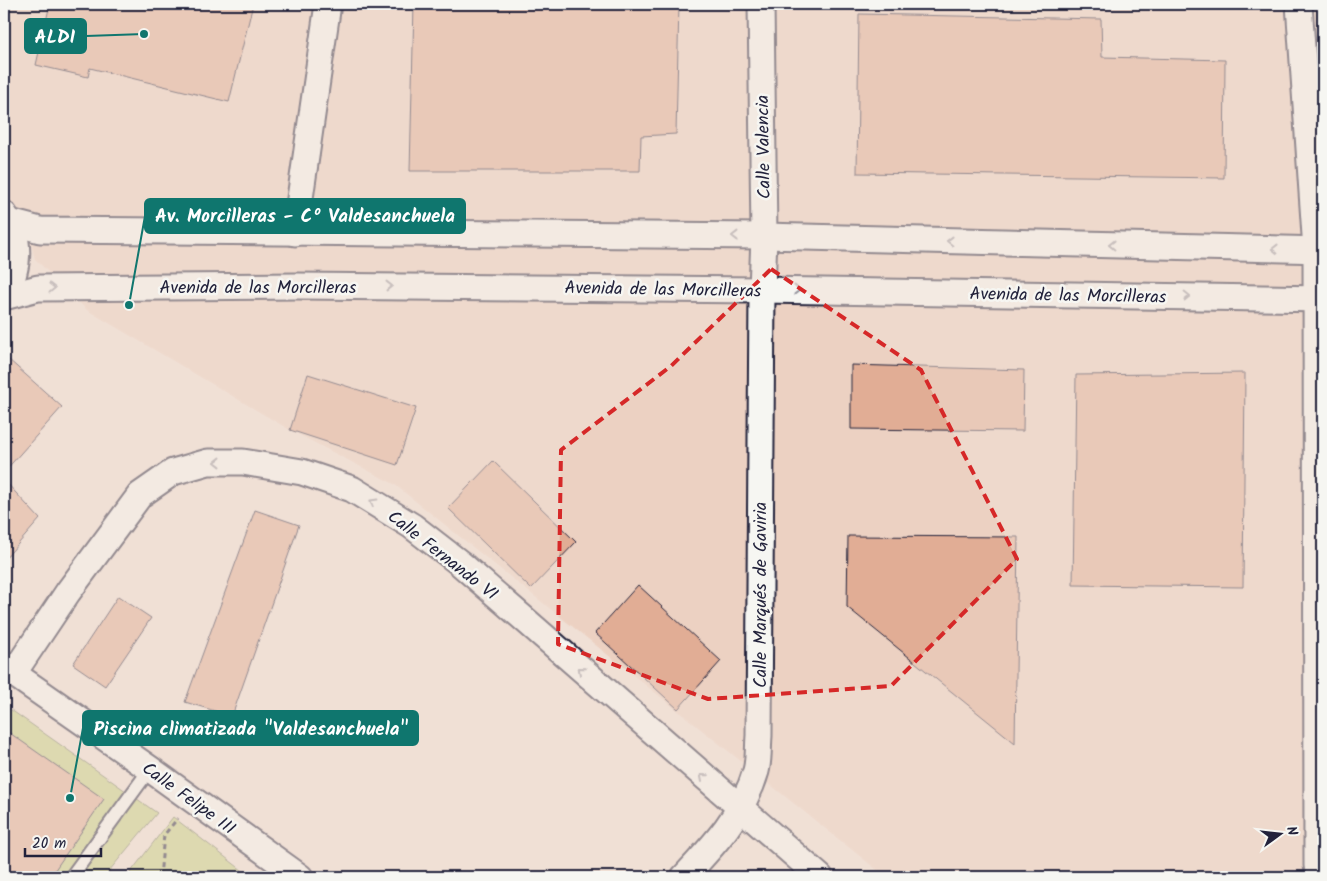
<svg xmlns="http://www.w3.org/2000/svg" width="1327" height="881" font-family="Kalam,sans-serif">
	<rect width="100%" height="100%" fill="#f0e0d6"/>
	<filter id="ink" filterUnits="userSpaceOnUse"><feTurbulence type="fractalNoise" baseFrequency=".02" numOctaves="2"/><feDisplacementMap in="SourceGraphic" scale="10" xChannelSelector="R" yChannelSelector="G"/><feConvolveMatrix kernelMatrix="1 2 1 2 8 2 1 2 1" color-interpolation-filters="sRGB"/></filter>
	<g filter="url(#ink)">
		<path fill="#ecd1c2" d="M4,4h1319v873h-437l-492,-393 -104,-54 -203,-120 -52,-51 -12,-45 -19,-19z"/>
		<g fill="#c6d184" stroke="#747a60">
			<path d="M4,705l153,108 -53,64h-100z"/>
			<path d="M173,817l78,60h-124z"/>
		</g>
		<g fill="#e1ad95" stroke="#22223b">
			<path d="M50,4h203l-24,98 -139,-34 -2,9 -52,-12z"/>
			<path d="M414,4h265l-3,130 -35,2 -1,35h-230z"/>
			<path d="M859,14l242,5 1,38 123,3 -1,118 -367,-5z"/>
			<path d="M8,359l54,48 -58,65v-107z"/>
			<path d="M851,365l173,5 -1,61 -172,-2z"/>
			<path d="M1245,373l-2,214 -170,-2 3,-210z"/>
			<path d="M308,374l108,34 -19,57 -107,-35z"/>
			<path d="M493,461l83,81 -45,47 -83,-81z"/>
			<path d="M4,480l36,39 -36,41z"/>
			<path d="M255,510l44,15 -67,191 -47,-14z"/>
			<path d="M848,536l170,1 -3,206 -168,-136z"/>
			<path d="M638,585l83,76 -43,48 -83,-76z"/>
			<path d="M118,596l33,22 -46,68 -32,-22z"/>
			<path d="M4,729l100,70 -54,78h-46z"/>
		</g>
		<g fill="none" stroke-linecap="round" stroke-linejoin="round">
			<g stroke="#22223b" stroke-width="16">
				<path id="lane" d="M71,877l79,-108"/>
			</g>
			<g stroke="#22223b" stroke-width="29">
				<g id="street">
					<path d="M1299,4l17,246 1,616 6,9"/>
					<path d="M4,214c19,27 15,55 0,83"/>
					<path d="M10,222l30,8 724,6 559,14"/>
					<path d="M295,233l33,-229"/>
					<path d="M4,297l34,-9 259,-2 465,4 561,9"/>
					<path d="M4,667l146,102 150,108"/>
					<path d="M13,674l55,-82 72,-97 33,-23 35,-10h35l59,10 50,17 60,37 49,38 359,313"/>
					<path d="M684,877c29,-31 60,-64 72,-106 3,-11 2,-24 3,-35l3,-446 2,-54 -3,-232"/>
				</g>
			</g>
			<path stroke="#22223b" stroke-width="3" stroke-dasharray="5 4" stroke-linecap="butt" d="M160,877l4,-42 14,-17"/>
			<use href="#lane" stroke="#f6f6f2" stroke-width="12"/>
			<use href="#street" stroke="#f6f6f2" stroke-width="25"/>
		</g>
		<defs><path id="oneway-chevron" d="M-2-3.5L2.5 0L-2 3.5" fill="none" stroke-width="1.6" stroke-linecap="round" stroke-linejoin="round" transform="scale(1.25)"/></defs>
		<g stroke="#9797a0">
			<use href="#oneway-chevron" transform="translate(735 236) rotate(-180)"/>
			<use href="#oneway-chevron" transform="translate(950 241) rotate(-179)"/>
			<use href="#oneway-chevron" transform="translate(1112 245) rotate(-179)"/>
			<use href="#oneway-chevron" transform="translate(1275 249) rotate(-179)"/>
			<use href="#oneway-chevron" transform="translate(389 286)"/>
			<use href="#oneway-chevron" transform="translate(52 288) rotate(-1)"/>
			<use href="#oneway-chevron" transform="translate(797 290) rotate(1)"/>
			<use href="#oneway-chevron" transform="translate(1187 296) rotate(1)"/>
			<use href="#oneway-chevron" transform="translate(218 462) rotate(-180)"/>
			<use href="#oneway-chevron" transform="translate(373 502) rotate(-149)"/>
			<use href="#oneway-chevron" transform="translate(581 670) rotate(-139)"/>
			<use href="#oneway-chevron" transform="translate(703 777) rotate(-139)"/>
		</g>
	</g>
	<path d="M0 0H1327V881H0ZM771,269l150,101 96,189 -126,127 -183,13 -150,-55 3,-194 110,-84z" fill="#f0e0d6" fill-opacity=".55" fill-rule="evenodd"/>
	<path fill="none" stroke="#d62828" stroke-width="4" stroke-dasharray="10 6" stroke-linejoin="round" d="M771,269l150,101 96,189 -126,127 -183,13 -150,-55 3,-194 110,-84z"/>
	<g text-anchor="middle" stroke-width="5" stroke-linejoin="round" paint-order="stroke">
		<g font-size="18" fill="#22223b" stroke="#f6f6f2">
			<text transform="translate(763 147) rotate(-91)" y="6">Calle Valencia</text>
			<text x="258" y="293">Avenida de las Morcilleras</text>
			<text transform="translate(663 289) rotate(1)" y="6">Avenida de las Morcilleras</text>
			<text transform="translate(1068 295) rotate(1)" y="6">Avenida de las Morcilleras</text>
			<text transform="translate(443 555) rotate(38)" y="6">Calle Fernando VI</text>
			<text transform="translate(760 595) rotate(-90)" y="6">Calle Marqués de Gaviria</text>
			<text transform="translate(189 798) rotate(36)" y="6">Calle Felipe III</text>
		</g>
	</g>
	<path fill="none" stroke="#0f766e" stroke-width="2" d="M144 34L86 36M129 305L145 216M70 798L83 728"/>
	<g fill="#0f766e" stroke="#f6f6f2" stroke-width="2">
		<circle cx="144" cy="34" r="5"/>
		<circle cx="129" cy="305" r="5"/>
		<circle cx="70" cy="798" r="5"/>
	</g>
	<g fill="#0f766e" stroke="#0f766e" stroke-width="2">
		<rect x="25" y="19" width="61" height="34" rx="5"/>
		<rect x="145" y="199" width="320" height="34" rx="5"/>
		<rect x="83" y="711" width="335" height="34" rx="5"/>
	</g>
	<g font-size="19" text-anchor="middle" font-weight="bold" fill="#fff">
		<text x="55" y="43">ALDI</text>
		<text x="305" y="222">Av. Morcilleras - Cº Valdesanchuela</text>
		<text x="251" y="735">Piscina climatizada "Valdesanchuela"</text>
	</g>
	<rect width="1327" height="881" fill="none" stroke="#f6f6f2" stroke-width="20"/>
	<rect x="10" y="10" width="1307" height="861" fill="none" stroke="#22223b" stroke-width="2" filter="url(#ink)"/>
	<g transform="translate(1280 834) rotate(75)" stroke="#f6f6f2" stroke-width="4" paint-order="stroke">
	<path d="M0-4L9 19L0 12L-9 19Z" fill="#22223b"/>
	<text y="-8" font-size="14" font-weight="bold" text-anchor="middle" fill="#22223b">N</text>
	</g>
	<path d="M25 848v8h76v-8" fill="none" stroke="#22223b" stroke-width="2.5"/>
	<text x="32" y="848" font-size="15" fill="#22223b" stroke="#f6f6f2" stroke-width="4" paint-order="stroke">20 m</text>
</svg>
